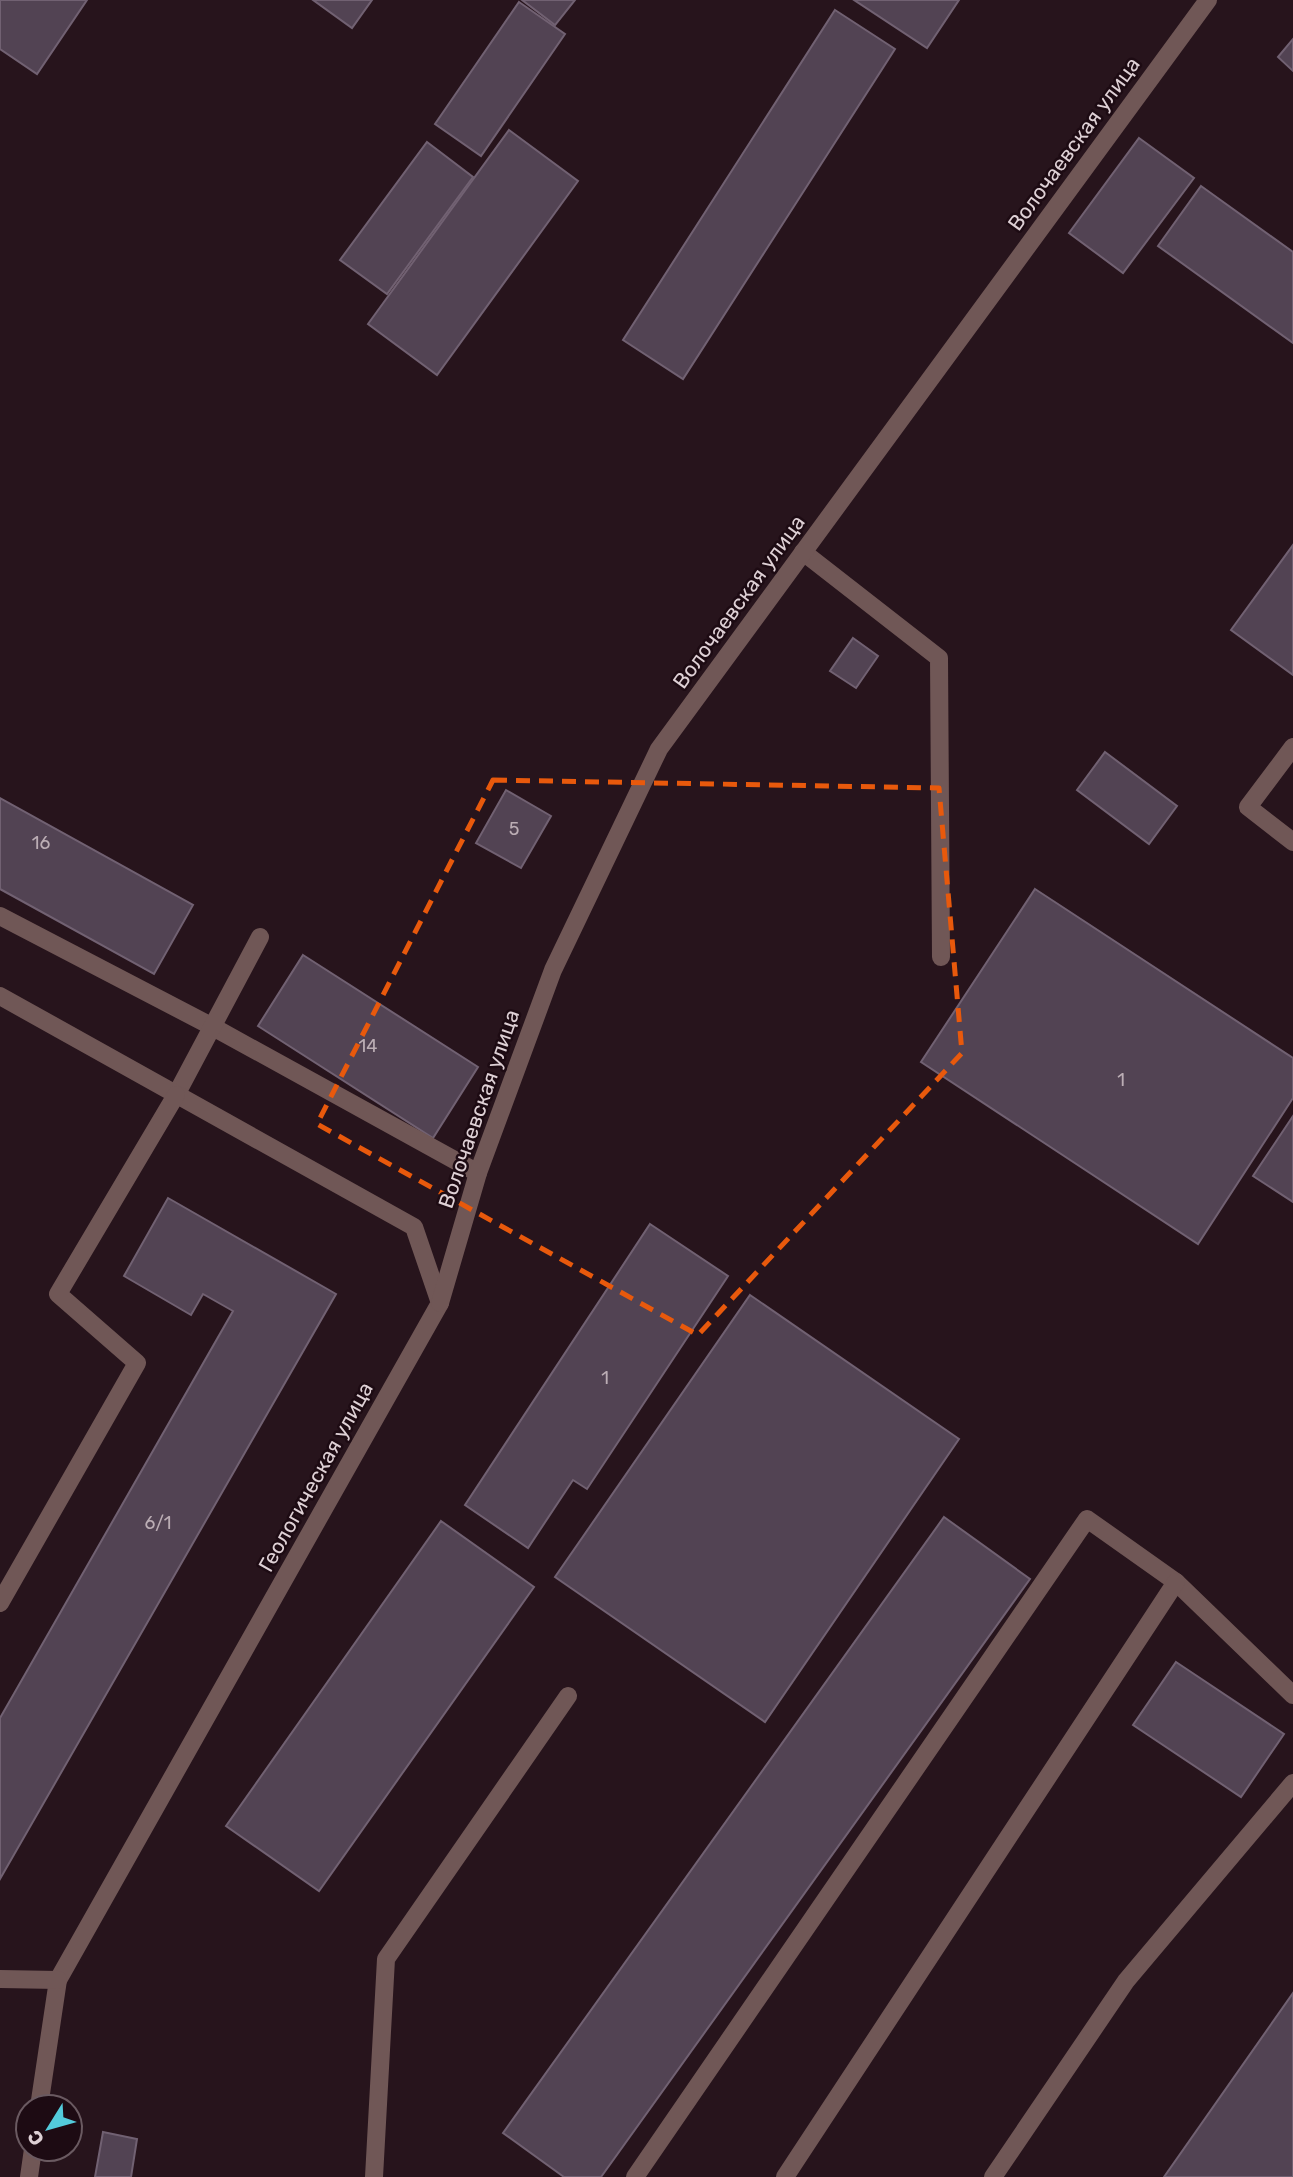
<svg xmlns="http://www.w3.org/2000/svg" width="1293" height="2177" font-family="Rubik,sans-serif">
	<rect width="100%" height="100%" fill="#27141c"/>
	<g fill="#524353" stroke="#716172" stroke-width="2">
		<path d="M0,0h87l-50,74 -37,-25z"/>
		<path d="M313,0h59l-20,28z"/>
		<path d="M522,0h53l-20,25z"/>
		<path d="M854,0h105l-32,48z"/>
		<path d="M519,2l46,32 -84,122 -46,-32z"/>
		<path d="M835,10l60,39 -212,330 -60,-39z"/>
		<path d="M1293,39v32l-15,-14z"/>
		<path d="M509,130l69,51 -141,194 -69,-51z"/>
		<path d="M1139,138l55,40 -71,95 -54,-40z"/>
		<path d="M427,142l46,35 -86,117 -47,-34z"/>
		<path d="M1201,186l92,66v91l-135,-97z"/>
		<path d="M1293,545v130l-62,-45z"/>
		<path d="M853,638l25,18 -22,32 -26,-17z"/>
		<path d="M1105,752l72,54 -28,38 -72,-54z"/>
		<path d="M506,790l45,26 -30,52 -45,-25z"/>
		<path d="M0,798l193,107 -39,69 -154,-85z"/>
		<path d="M1035,889l258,169v40l-95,146 -277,-182z"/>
		<path d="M303,955l175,112 -45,71 -175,-112z"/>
		<path d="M1293,1116v86l-40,-26z"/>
		<path d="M168,1198l168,96 -336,585v-161l233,-407 -30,-17 -12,21 -67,-39z"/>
		<path d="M650,1224l78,52 -141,213 -14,-9 -45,68 -63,-43z"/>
		<path d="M750,1295l209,144 -194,283 -210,-145z"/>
		<path d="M944,1517l86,62 -429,598h-37l-61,-44z"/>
		<path d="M441,1521l93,66 -215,304 -93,-65z"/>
		<path d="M1176,1662l108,72 -43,63 -108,-72z"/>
		<path d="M1293,1993v184h-129z"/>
		<path d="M103,2132l34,7 -6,38h-36z"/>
	</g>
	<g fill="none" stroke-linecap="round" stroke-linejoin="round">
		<g stroke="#705756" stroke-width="18">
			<path d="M803,552l136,106 2,299"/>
			<path d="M1293,747l-45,60 45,35"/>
			<path d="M0,916l213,111 265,146"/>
			<path d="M176,1095l84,-158"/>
			<path d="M374,2177l12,-218 182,-263"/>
			<path d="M635,2177l452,-658 89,63 117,113"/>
			<path d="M785,2177l391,-595"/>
			<path d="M993,2177l133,-196 167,-198"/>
		</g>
		<g stroke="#705756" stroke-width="18">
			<path d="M0,996l414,231 26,76 -382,677 -19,127"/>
			<path d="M440,1303l38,-130 75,-203 106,-221 549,-749"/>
			<path d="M0,1603l137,-240 -79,-69 118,-199"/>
			<path d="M0,1979l58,1"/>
			<path d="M29,2177l4,-28"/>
		</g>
	</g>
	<path fill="none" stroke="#e8590c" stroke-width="5" stroke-dasharray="14 9" stroke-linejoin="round" d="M493,780l446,8 23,265 -264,282 -381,-211z"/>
	<g text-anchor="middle" stroke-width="5" stroke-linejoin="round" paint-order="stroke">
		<g font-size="18" fill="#bbadb4">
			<text x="514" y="835">5</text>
			<text x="41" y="849">16</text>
			<text x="368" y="1052">14</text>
			<text x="1121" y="1086">1</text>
			<text x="605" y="1384">1</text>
			<text x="158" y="1529">6/1</text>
		</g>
		<g font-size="21" fill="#ded0d5" stroke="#1d0b13">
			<text transform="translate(1074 144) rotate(-54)" y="7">Волочаевская улица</text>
			<text transform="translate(739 602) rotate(-54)" y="7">Волочаевская улица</text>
			<text transform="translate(479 1109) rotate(-71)" y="7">Волочаевская улица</text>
			<text transform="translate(316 1477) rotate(-61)" y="7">Геологическая улица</text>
		</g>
	</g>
	<g transform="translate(49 2128) rotate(233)"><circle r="33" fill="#1d0b13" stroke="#6a5a61" stroke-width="2"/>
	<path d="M0-5L12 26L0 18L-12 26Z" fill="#53cbdb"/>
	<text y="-10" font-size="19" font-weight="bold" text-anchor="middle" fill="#ded0d5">С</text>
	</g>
</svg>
